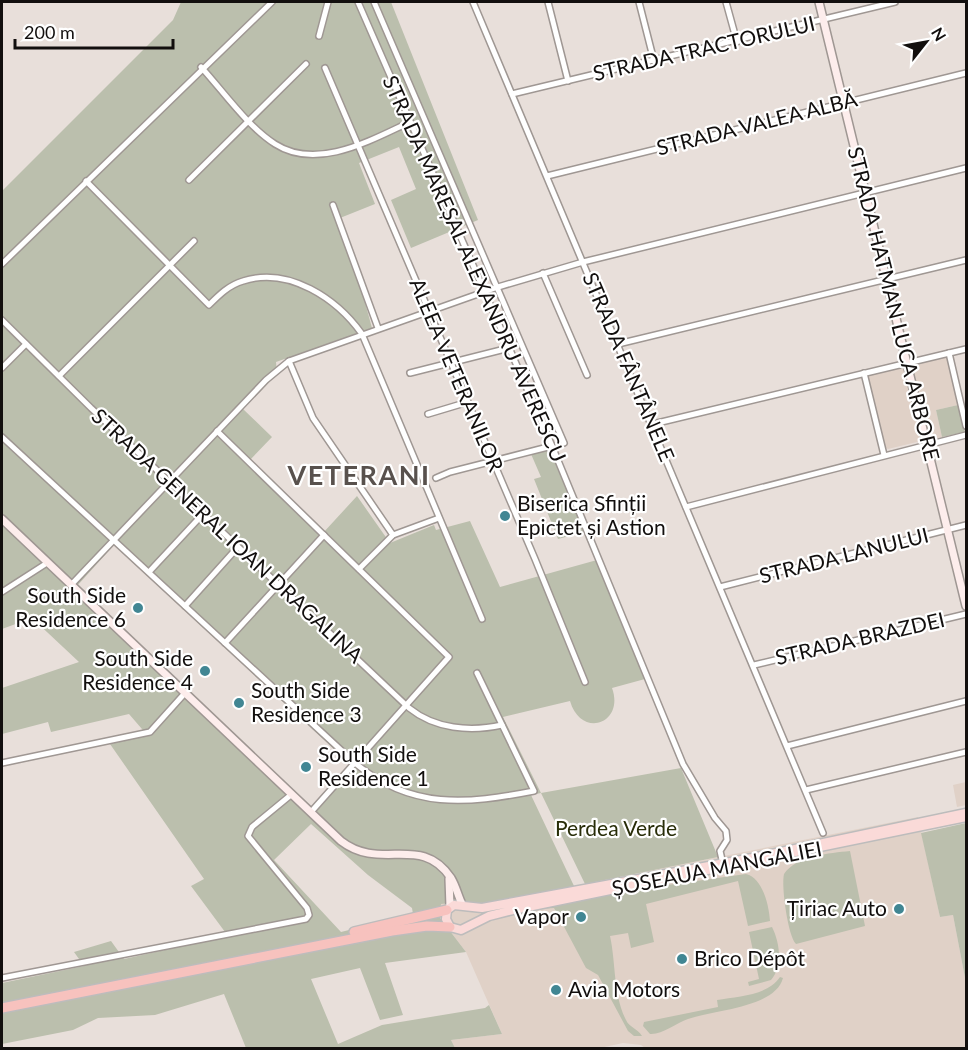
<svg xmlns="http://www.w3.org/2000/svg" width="968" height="1050" font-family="Lato,sans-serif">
	<rect width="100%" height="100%" fill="#e8dfda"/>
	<g fill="#e0d1c7">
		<path d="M946,355l12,50 -22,5 6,27 -12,3 -19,-76z"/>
		<path d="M903,366l18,75 -33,8 -3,-2 -18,-72z"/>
		<path d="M966,782v23l-9,2 -4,-22z"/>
		<path d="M918,817l22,100 13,-2 13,68v65h-321l-4,-3 -18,-2 -23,5h-145l-4,-8 51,-6 -36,-82 -26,-34 1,-14 24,-2 13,2 96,-18z"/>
	</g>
	<g fill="#bbbfad" fill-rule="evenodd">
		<path d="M181,2h210l87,218 -67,28 -20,-48 25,-11 -17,-42 -40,16 16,41 -40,16 23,57 14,51 -96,34 1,12 -34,35 29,28 -23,24 74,72 34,-37 33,47 44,-18 2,5 34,-9 30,66 97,-27 48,119 -33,9c13,36 -31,51 -42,13l-67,16 38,76 140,-25 37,89 -133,27 -44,-91 -10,2 43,91 -96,18 -13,-2 -24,2 -1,14 26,34 -81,11 18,52 -23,5 -20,-52 -49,11 27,65 44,-19 103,-17 4,-3 13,29 -51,6 4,8h-209l-22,-54 -69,21 -57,3 -25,12 -71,14v-61l82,-17 -10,-14 37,-11 13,18 104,-23 -37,-50 13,-7 -94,-135 38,-8 -19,-22 -78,18 -3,-10 -46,12v-46l77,-26 -47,-44 -30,11v-438l171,-171zM114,545l236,219 -37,45 -236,-223zM311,824l57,51 44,33 1,6 -72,18 -67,-72z"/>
		<path d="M958,405l7,27 -23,5 -6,-27z"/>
		<path d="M551,449l34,83 -27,7 -24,-60 7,-2 -10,-23z"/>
		<path d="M966,823v160l-13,-68 -13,2 -19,-84z"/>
		<path d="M850,851l15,75 -69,18c-8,-8 -15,-58 -12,-70 12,-18 46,-21 66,-23z"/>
		<path d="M746,874c17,4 23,32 24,47l-22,5 -10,-45 -92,23 8,38 -23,6 -3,-15 -18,3c6,27 3,58 16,84 3,7 12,9 16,16h-8l-6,-5 -30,-56 -12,-7 -32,-60 -16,1 108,-21z"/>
		<path d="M772,927c8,16 11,39 -1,53l-22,6 -1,-4 11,-3 -10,-47z"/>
		<path d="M780,977l3,1c-8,30 -69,32 -95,41 -12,4 -26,16 -38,15l-7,-8 1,-4 74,-15 -1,-7c21,-4 50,-4 63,-23z"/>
	</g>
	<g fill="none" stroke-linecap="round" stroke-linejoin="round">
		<g stroke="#9f9793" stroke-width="8">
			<g id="street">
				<path d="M358,2l194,444 131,318 32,54 11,13 1,9 -7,11 3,13"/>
				<path d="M374,2l190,441"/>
				<path d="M473,2l350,831"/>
				<path d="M548,2l20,79"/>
				<path d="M639,2l15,59"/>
				<path d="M726,2l11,40"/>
				<path d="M319,36l9,-34"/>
				<path d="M201,67c22,24 47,60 74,77 42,27 96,-4 135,-22"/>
				<path d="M325,68l210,491 50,123"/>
				<path d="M512,94l383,-92"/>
				<path d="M547,176l419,-103"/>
				<path d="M189,180l117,-116"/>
				<path d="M86,181l123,124c10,-10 20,-20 34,-24 46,-15 94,18 119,53l120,285"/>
				<path d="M333,205l45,123"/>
				<path d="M2,264l270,-262"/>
				<path d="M543,273l44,102"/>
				<path d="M2,320l89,88 318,300c26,21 61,24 93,17"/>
				<path d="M618,344l348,-84"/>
				<path d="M949,353l17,73"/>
				<path d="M289,361l24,57 80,117"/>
				<path d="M2,368l24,-24"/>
				<path d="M410,373l99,-25"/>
				<path d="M864,373l20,82"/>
				<path d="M59,376l135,-135"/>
				<path d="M428,414l40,-12"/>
				<path d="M653,424l313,-75"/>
				<path d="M217,431l232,226 -138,155"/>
				<path d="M2,437l353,326c56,47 112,41 179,28l-57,-118"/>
				<path d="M436,478l14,-6 102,-26"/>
				<path d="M686,507l280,-72"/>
				<path d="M359,569l34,-34 46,-17"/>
				<path d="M149,572l54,-58"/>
				<path d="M71,585l195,-205 23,-19 209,-74 85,-25 383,-94"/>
				<path d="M720,587l246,-62"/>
				<path d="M2,592l45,-29"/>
				<path d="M185,606l53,-59"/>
				<path d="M225,643l99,-108"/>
				<path d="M754,665l212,-51"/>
				<path d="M787,746l179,-45"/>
				<path d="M2,763l148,-31 35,-39"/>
				<path d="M806,790l160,-38"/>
				<path d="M2,978l304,-59 3,-4 -2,-7 -59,-72 4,-9 40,-33"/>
			</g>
		</g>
		<g stroke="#9f9793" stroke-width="10">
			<g id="secondary">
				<path d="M819,2l147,604"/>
				<path d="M2,519l339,322c40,31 80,-8 110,37 5,8 7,18 11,26"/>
				<path d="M449,879l1,28"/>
			</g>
		</g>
		<g stroke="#bdbcbc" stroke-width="11">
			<path id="primary" d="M966,813l-214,45 -270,50 -28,-3 -7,5 -1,9 4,8 11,3 28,-14 24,-6 453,-93"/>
		</g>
		<g stroke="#bdbcbc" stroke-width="12">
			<g id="highway">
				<path d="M354,932l93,-22"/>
				<path d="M2,1008l390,-77 35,-5 23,1"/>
			</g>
		</g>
		<use href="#street" stroke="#fff" stroke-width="5"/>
		<use href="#secondary" stroke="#fdedec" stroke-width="7"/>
		<use href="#primary" stroke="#fadad8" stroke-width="8"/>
		<use href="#highway" stroke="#f7c2be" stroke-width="9"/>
	</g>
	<g fill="#418693" stroke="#fff" stroke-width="2">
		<circle cx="505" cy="516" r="6"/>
		<circle cx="138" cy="608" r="6"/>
		<circle cx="205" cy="671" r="6"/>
		<circle cx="239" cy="703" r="6"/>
		<circle cx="306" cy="767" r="6"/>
		<circle cx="899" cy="909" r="6"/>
		<circle cx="581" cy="917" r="6"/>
		<circle cx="682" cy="959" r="6"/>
		<circle cx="556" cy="990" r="6"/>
	</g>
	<g text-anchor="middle" stroke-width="4.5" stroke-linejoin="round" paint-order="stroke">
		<g font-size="21" fill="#120f0e" stroke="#fff">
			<text transform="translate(704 49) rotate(-13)" y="7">STRADA TRACTORULUI</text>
			<text transform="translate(757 124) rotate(-14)" y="7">STRADA VALEA ALBĂ</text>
			<text transform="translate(474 269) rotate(66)" y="7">STRADA MAREȘAL ALEXANDRU AVERESCU</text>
			<text transform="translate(893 304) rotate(76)" y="7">STRADA HATMAN LUCA ARBORE</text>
			<text transform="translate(628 367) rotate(67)" y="7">STRADA FÂNTÂNELE</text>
			<text transform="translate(456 375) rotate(67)" y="7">ALEEA VETERANILOR</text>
			<text transform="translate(227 536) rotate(43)" y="7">STRADA GENERAL IOAN DRAGALINA</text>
			<text transform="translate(844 556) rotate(-14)" y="7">STRADA LANULUI</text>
			<text transform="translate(860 639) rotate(-13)" y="7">STRADA BRAZDEI</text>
			<text transform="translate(717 869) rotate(-11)" y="7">ȘOSEAUA MANGALIEI</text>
		</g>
		<g font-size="21" fill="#120f0e" stroke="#fff" text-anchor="start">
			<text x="517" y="511">Biserica Sfinții<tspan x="517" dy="24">Epictet și Astion</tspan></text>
			<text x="126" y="603" text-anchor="end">South Side<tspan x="126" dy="24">Residence 6</tspan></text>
			<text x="193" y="666" text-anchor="end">South Side<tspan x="193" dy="24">Residence 4</tspan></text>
			<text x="251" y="698">South Side<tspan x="251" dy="24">Residence 3</tspan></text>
			<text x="318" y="762">South Side<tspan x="318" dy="24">Residence 1</tspan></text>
			<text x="887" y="916" text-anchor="end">Țiriac Auto</text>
			<text x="569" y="924" text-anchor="end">Vapor</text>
			<text x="694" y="966">Brico Dépôt</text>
			<text x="568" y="997">Avia Motors</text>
		</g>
		<g font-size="21" fill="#282d08" stroke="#fff">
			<text x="616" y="836">Perdea Verde</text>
		</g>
		<g font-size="27" font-weight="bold" letter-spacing="1.5" fill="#58514d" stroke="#fff">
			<text x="359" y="485">VETERANI</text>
		</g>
	</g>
	<rect width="968" height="1050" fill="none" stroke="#120f0e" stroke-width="6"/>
	<g transform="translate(926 42) rotate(59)" stroke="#ffffff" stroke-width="4.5" paint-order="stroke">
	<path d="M0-4.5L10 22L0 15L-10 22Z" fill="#120f0e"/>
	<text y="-9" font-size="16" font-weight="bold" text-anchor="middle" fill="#120f0e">N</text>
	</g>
	<path d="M15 39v9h158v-9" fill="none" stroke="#120f0e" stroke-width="3"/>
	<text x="24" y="39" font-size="18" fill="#120f0e" stroke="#ffffff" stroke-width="4.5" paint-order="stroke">200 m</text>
</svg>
